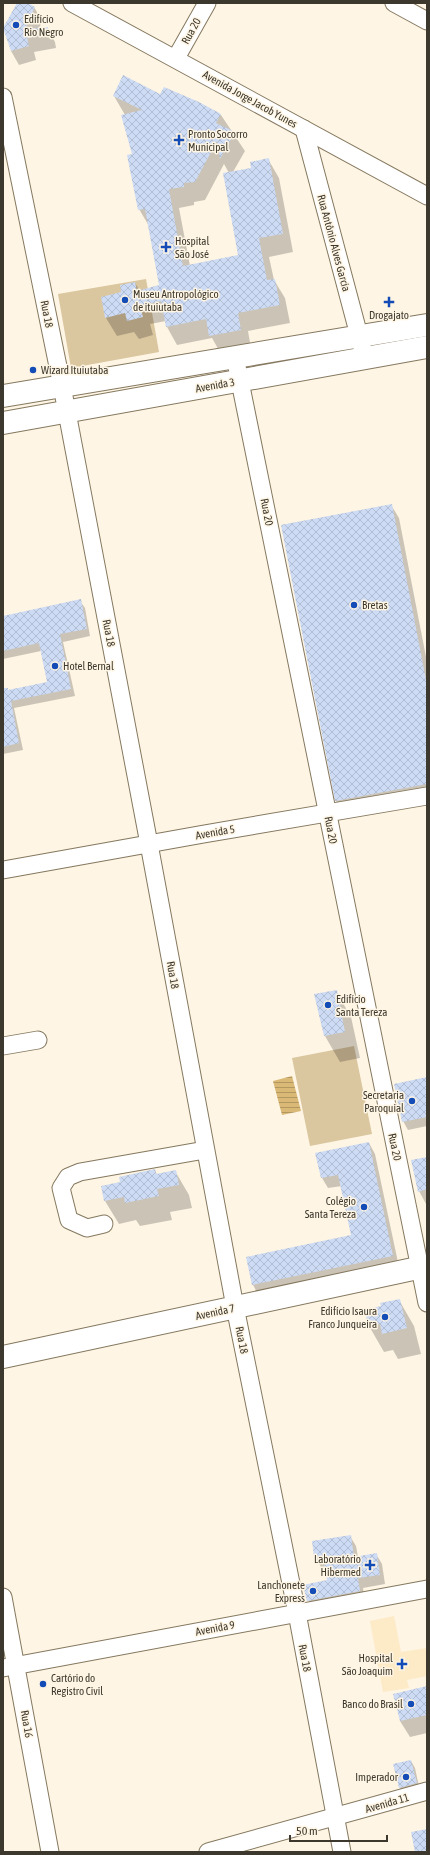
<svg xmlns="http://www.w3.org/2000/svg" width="430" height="1855" font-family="'Asap Condensed',sans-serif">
	<defs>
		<pattern id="water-rules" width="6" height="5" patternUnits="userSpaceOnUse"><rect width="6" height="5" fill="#dab875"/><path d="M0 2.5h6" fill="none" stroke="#b29760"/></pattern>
		<pattern id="building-cross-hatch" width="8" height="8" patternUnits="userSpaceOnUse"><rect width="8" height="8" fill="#cddbf4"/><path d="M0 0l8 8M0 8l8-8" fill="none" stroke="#b1bdd2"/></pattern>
	</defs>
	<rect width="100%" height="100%" fill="#fef5e4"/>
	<path fill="#fdeac7" d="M394,1616l7,36 26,-4v28l-20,4 2,8 -26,4 -13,-71z"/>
	<g fill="#dac69f">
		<path d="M146,279l13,73 -88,16 -13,-74z"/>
		<path d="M354,1046l18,88 -62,12 -18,-88z"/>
	</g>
	<path fill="url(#water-rules)" d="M292,1076l9,35 -19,4 -9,-34z"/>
	<g fill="#0003" fill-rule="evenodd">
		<path d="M18,3h8l8,4 8,14 -3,8 8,-1 8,14 1,6 -22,4 2,8 -17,5 -8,-14z"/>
		<path d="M114,96h46l38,7 23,12 24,36 -12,21 20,-3 15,-10 11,19 14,74 -24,5 5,23 11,18 5,25 -42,8 3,17 -30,6 -9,-16 -35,7 -10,-18 -1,-6 -16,3 3,11 -14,4 -5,-7 -17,4 -11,-18 16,-25 13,-10 5,8 20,-5 -11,-60 -10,-17 -6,-55 -8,-39zM224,164l5,9 11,83 -50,10 -11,-58 15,-3v-3l11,-2z"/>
		<path d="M391,505l8,13 28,144v136l-83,16 -8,-13 -54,-276z"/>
		<path d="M80,601l5,7 5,28 -27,6 12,54 -61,12 9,42 -20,4v-62l45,-9 -7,-32 -38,8v-42z"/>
		<path d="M336,991l15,26 9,41 -20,4 -15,-26z"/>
		<path d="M427,1078v48l-19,4 -5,-9z"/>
		<path d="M369,1143l6,11 24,113 -140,29 -6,-11 -5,-27 104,-22 -10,-50 -14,2 -6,-10z"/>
		<path d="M427,1158v46h-1l-7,-13z"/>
		<path d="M155,1170l2,5 18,-4 14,24 3,13 -22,4 2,8 -32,6 -4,-6 -17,4 -14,-23 16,-18z"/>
		<path d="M399,1300l15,26 7,28 -23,5 -5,-9 -9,2 -15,-26 13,-19z"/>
		<path d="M350,1536l6,10 2,11 18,-3 6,10 3,20 -22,4 2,13 -51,9 -6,-10 20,-19 -2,-15 -5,1 -6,-10z"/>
		<path d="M427,1687v46l-17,4 -10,-16z"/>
		<path d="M411,1761l4,7 5,23 -16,4 -4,-7 -5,-23z"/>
	</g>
	<g fill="url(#building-cross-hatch)">
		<path d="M17,3h11l7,4 -10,22 23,-2 1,7 -22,4 2,8 -18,5 -8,-23z"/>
		<path d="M123,75l37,19 4,-7 35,15 22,12 -5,9 19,9 -15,27 -3,-18 -22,41 -11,1v4l-15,2 14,77 55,-11 -15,-82 28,-5 -1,-6 19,-4 14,76 -24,4 8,42 8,-1 5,26 -42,8 3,17 -32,6 -3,-17 -40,8 -5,-26 -21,5 3,11 -16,4 -2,-8 -20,5 -4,-21 20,-5 -1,-7 15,-3 2,9 22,-6 -14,-76 -7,1 -11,-55 5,-1 -11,-39 21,-5 -29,-14z"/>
		<path d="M392,504l35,181v99l-92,17 -54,-276z"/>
		<path d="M81,599l6,30 -27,5 11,55 -60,12 8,42 -16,4v-59h5v2l39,-8 -8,-39 -36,8v-35z"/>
		<path d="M337,990l8,42 -21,4 -10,-42z"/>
		<path d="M427,1077v40l-25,5 -8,-38z"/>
		<path d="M369,1142l24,114 -141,29 -6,-28 105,-22 -13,-60 -17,3 -6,-25z"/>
		<path d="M427,1157v32l-9,3 -7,-32z"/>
		<path d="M155,1169l1,5 20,-4 3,15 -22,4 2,7 -34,7 -1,-6 -20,4 -3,-15 19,-4 -1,-5z"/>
		<path d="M400,1299l7,29 -25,6 -2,-10 -12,3 -3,-17 16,-4 -1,-3z"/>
		<path d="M351,1535l3,22 23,-4 3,22 -22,3 2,13 -53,10 -4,-16 24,-5 -4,-24 -9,1 -2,-16z"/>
		<path d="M427,1686v29l-27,6 -7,-27z"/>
		<path d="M411,1760l6,23 -18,5 -6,-24z"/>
		<path d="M427,1829v23h-12l-4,-20z"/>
	</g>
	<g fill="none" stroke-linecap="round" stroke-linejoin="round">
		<g stroke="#85785f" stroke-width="19">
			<g id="minor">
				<path d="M72,3l355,193"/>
				<path d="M394,3l33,18"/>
				<path d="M176,58l31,-55"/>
				<path d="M3,97l59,289 87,458 86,463 62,306 45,239"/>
				<path d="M304,129l61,229"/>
				<path d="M235,357l192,946"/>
				<path d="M3,870l201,-36 223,-38"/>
				<path d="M3,1046l35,-6"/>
				<path d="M104,1224l-17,4 -18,-8 -8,-32 7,-11 12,-5 125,-22"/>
				<path d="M3,1597l47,255"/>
				<path d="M3,1668l424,-79"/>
				<path d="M208,1852l219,-61"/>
			</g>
		</g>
		<g stroke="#85785f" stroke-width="24">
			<g id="major">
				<path d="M3,396l424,-71"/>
				<path d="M3,423l424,-76"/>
				<path d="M3,1357l424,-91"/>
			</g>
		</g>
		<use href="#minor" stroke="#fff" stroke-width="17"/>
		<use href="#major" stroke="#fff" stroke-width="22"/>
	</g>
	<g fill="#134cb7" stroke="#fef5e4" stroke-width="1.5">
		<circle cx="16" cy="25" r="4"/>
		<path d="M177 134h4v4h4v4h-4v4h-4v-4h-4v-4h4z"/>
		<path d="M164 241h4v4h4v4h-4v4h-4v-4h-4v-4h4z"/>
		<circle cx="125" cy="300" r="4"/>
		<path d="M387 296h4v4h4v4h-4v4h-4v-4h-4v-4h4z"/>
		<circle cx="33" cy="370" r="4"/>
		<circle cx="354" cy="605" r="4"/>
		<circle cx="55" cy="666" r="4"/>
		<circle cx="328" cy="1005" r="4"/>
		<circle cx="412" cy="1101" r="4"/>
		<circle cx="364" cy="1207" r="4"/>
		<circle cx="385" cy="1317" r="4"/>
		<path d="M368 1559h4v4h4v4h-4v4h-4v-4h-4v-4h4z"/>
		<circle cx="313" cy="1591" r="4"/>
		<path d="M400 1658h4v4h4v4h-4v4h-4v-4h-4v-4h4z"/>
		<circle cx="43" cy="1684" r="4"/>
		<circle cx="411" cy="1704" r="4"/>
		<circle cx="406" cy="1777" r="4"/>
	</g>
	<g text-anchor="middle" stroke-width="3" stroke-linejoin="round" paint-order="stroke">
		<g font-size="11" fill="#3d382d" stroke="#fef5e4" text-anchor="start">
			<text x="24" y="23">Edifício<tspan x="24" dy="13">Rio Negro</tspan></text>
			<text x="188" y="138">Pronto Socorro<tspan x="188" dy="13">Municipal</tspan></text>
			<text x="175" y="245">Hospital<tspan x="175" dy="13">São José</tspan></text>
			<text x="133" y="298">Museu Antropológico<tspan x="133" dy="13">de ituiutaba</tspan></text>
			<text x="389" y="319" text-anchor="middle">Drogajato</text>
			<text x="41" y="374">Wizard Ituiutaba</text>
			<text x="362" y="609">Bretas</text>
			<text x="63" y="670">Hotel Bernal</text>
			<text x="336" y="1003">Edifício<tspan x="336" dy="13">Santa Tereza</tspan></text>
			<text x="404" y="1099" text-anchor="end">Secretaria<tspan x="404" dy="13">Paroquial</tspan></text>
			<text x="356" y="1205" text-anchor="end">Colégio<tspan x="356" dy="13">Santa Tereza</tspan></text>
			<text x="377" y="1315" text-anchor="end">Edifício Isaura<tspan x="377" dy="13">Franco Junqueira</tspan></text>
			<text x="361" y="1563" text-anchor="end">Laboratório<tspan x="361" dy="13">Hibermed</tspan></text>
			<text x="305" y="1589" text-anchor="end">Lanchonete<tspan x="305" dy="13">Express</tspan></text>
			<text x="393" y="1662" text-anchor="end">Hospital<tspan x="393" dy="13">São Joaquim</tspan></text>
			<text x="51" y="1682">Cartório do<tspan x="51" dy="13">Registro Civil</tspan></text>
			<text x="403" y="1708" text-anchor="end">Banco do Brasil</text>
			<text x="398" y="1781" text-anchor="end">Imperador</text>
		</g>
		<g font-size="11" fill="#3d382d" stroke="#fef5e4">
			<text transform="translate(191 31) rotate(-61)" y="4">Rua 20</text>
			<text transform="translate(250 99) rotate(29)" y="4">Avenida Jorge Jacob Yunes</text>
			<text transform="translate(334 243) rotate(75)" y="4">Rua Antônio Alves Garcia</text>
			<text transform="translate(47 314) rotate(79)" y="4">Rua 18</text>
			<text transform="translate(215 385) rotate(-10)" y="4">Avenida 3</text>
			<text transform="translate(267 512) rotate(79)" y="4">Rua 20</text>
			<text transform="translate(109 633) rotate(79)" y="4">Rua 18</text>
			<text transform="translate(331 830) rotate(79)" y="4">Rua 20</text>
			<text transform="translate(215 832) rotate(-10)" y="4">Avenida 5</text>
			<text transform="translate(173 975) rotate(80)" y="4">Rua 18</text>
			<text transform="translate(395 1147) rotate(78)" y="4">Rua 20</text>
			<text transform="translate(215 1312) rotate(-12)" y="4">Avenida 7</text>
			<text transform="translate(242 1340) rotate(79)" y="4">Rua 18</text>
			<text transform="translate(215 1628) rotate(-11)" y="4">Avenida 9</text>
			<text transform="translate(305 1658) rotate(79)" y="4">Rua 18</text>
			<text transform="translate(27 1724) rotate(80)" y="4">Rua 16</text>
			<text transform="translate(387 1803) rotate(-16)" y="4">Avenida 11</text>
		</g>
	</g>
	<rect width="430" height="1855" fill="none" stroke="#3d382d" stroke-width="8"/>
	<path d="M290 1835v6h97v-6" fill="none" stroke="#3d382d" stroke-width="2"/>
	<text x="296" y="1835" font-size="12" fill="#3d382d" stroke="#fef5e4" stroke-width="3" paint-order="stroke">50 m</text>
</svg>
